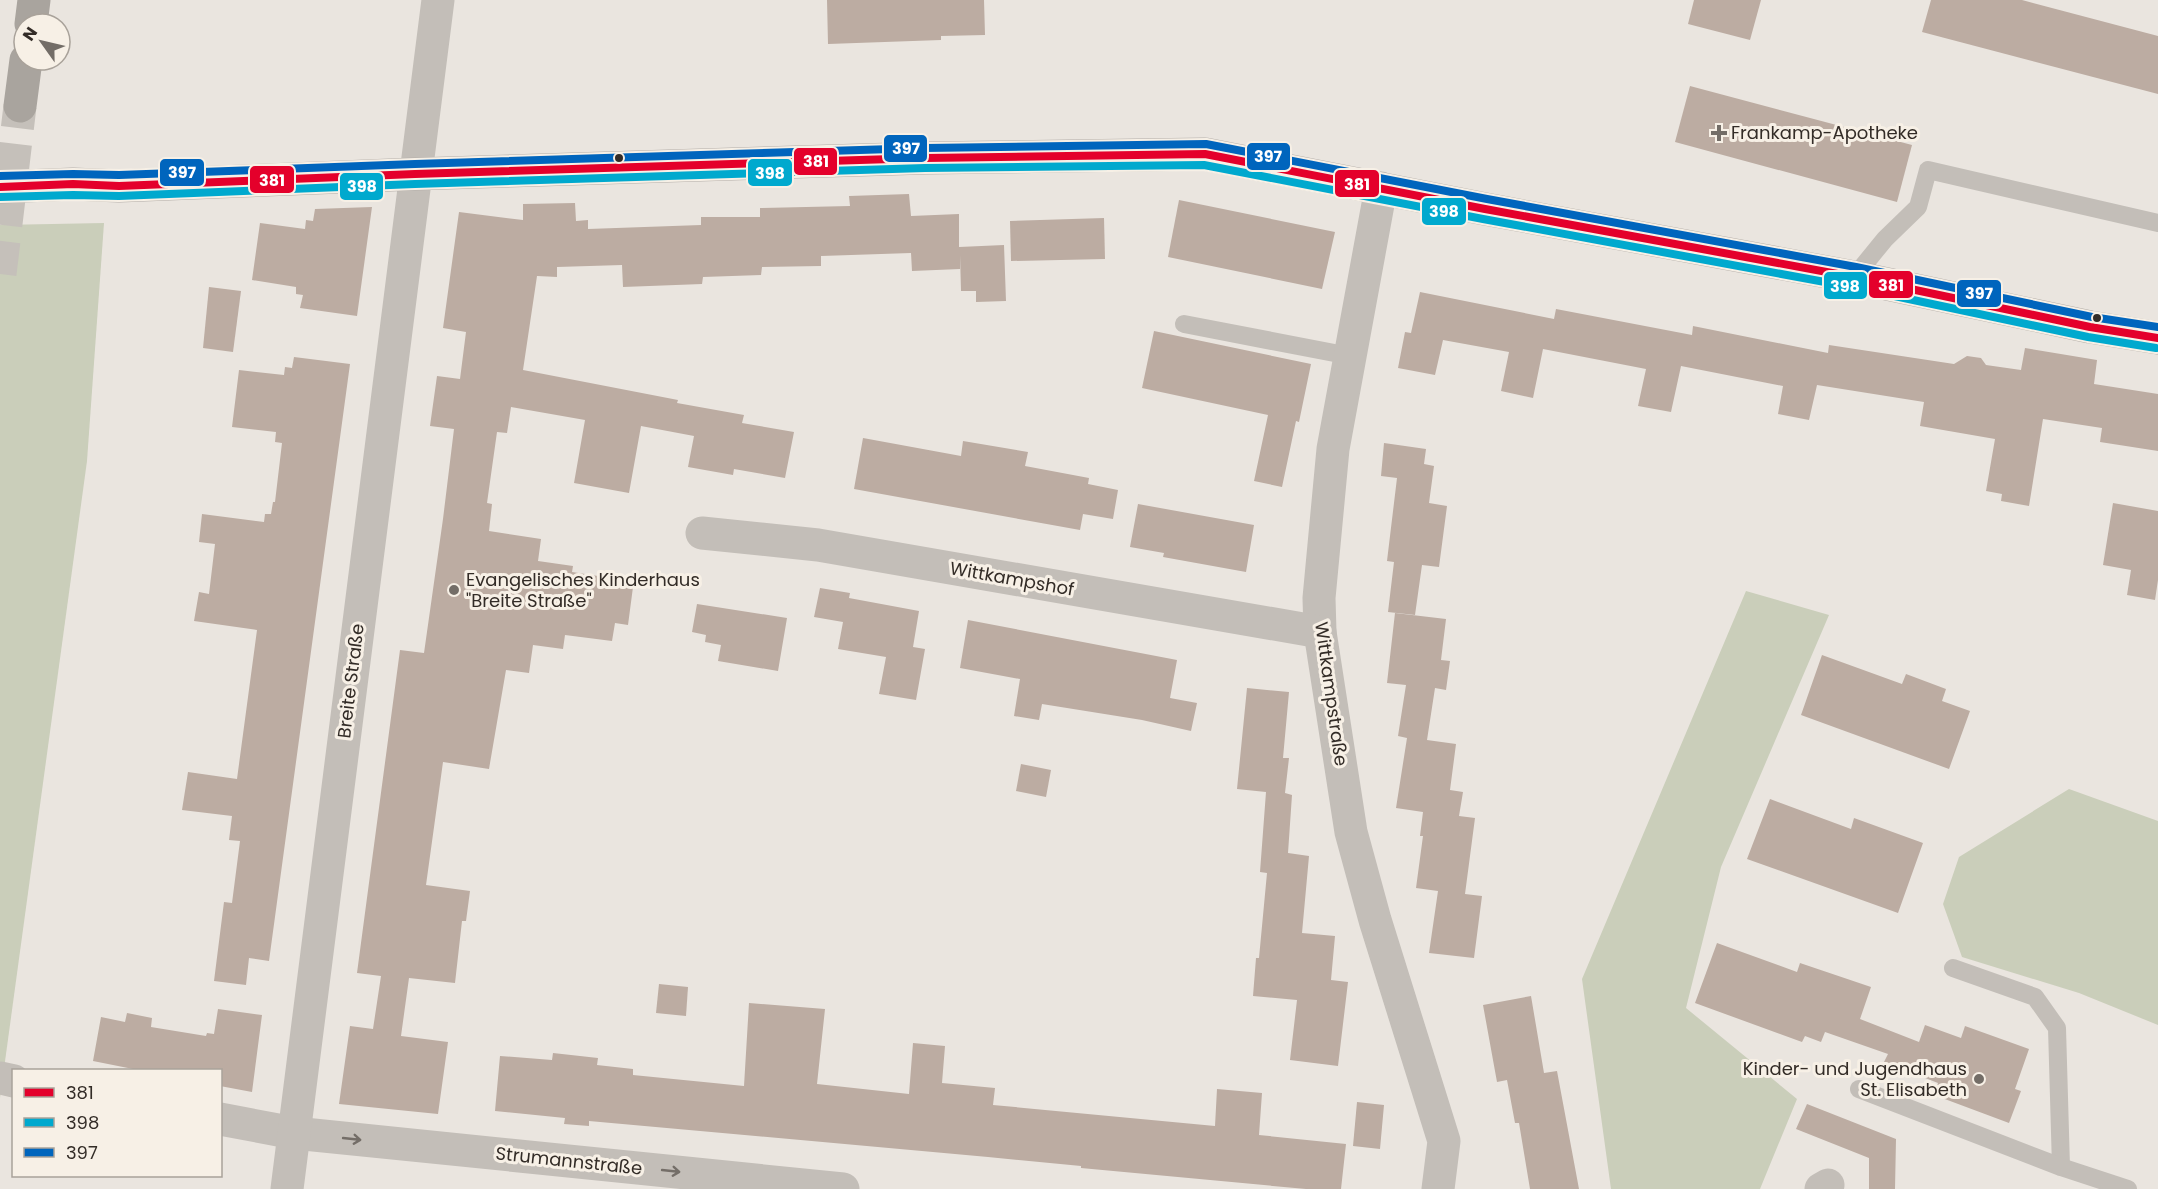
<svg xmlns="http://www.w3.org/2000/svg" width="2158" height="1189" font-family="Poppins,sans-serif">
	<rect width="100%" height="100%" fill="#eae5df"/>
	<g fill="#caceba">
		<path d="M104,223l-17,238 -87,637v-873z"/>
		<path d="M1746,591l83,24 -108,252 -35,141 111,91 -37,90h-149l-29,-210z"/>
		<path d="M2069,789l89,32v204l-79,-32 -117,-36 -19,-53 16,-47z"/>
	</g>
	<g fill="#bcaca2">
		<path d="M827,0h157l1,35 -44,1v4l-113,4z"/>
		<path d="M1694,0h67l-11,40 -62,-16z"/>
		<path d="M1931,0h91l136,36v58l-236,-62z"/>
		<path d="M1690,86l222,59 -15,57 -222,-60z"/>
		<path d="M909,194l2,22 48,-2v33l45,-2 2,56 -30,1v-11h-15l-1,-36v14l-48,2 -1,-18 -90,3v10l-59,1 -1,8 -58,2 -1,7 -79,3 -1,-22 -65,2v10l-20,-1 -14,94 155,30 -1,3 67,12 -2,8 52,9 -9,46 -51,-9 -1,6 -45,-8 6,-31 -53,-10 -12,67 -55,-10 11,-63 -74,-13 -4,26 -10,-1 -10,71 5,1 -3,27 52,8 -3,22 35,5 -1,6 26,4v7l35,4 -5,38 -13,-2 -3,18 -47,-6 -2,14 -30,-4 -4,28 -23,-3 -17,99 -46,-7 -17,123 44,6 -4,30h-4l-7,62 -46,-5 -8,58 47,6 -10,72 -99,-10 11,-78 23,3 8,-53 -24,-3 43,-323 24,3 19,-134 11,-90 -24,-3 7,-50 23,3 6,-47 -23,-4 16,-116 64,8v-16l52,-1 1,18 12,-1v9l113,-4v-8h59v-9l90,-2 -1,-10z"/>
		<path d="M1179,200l156,32 -13,57 -154,-32z"/>
		<path d="M372,207l-15,109 -57,-8 3,-13 -7,-1v-7l-44,-7 8,-57 45,6 1,-9 7,1 2,-12z"/>
		<path d="M1104,218l1,41 -94,2 -1,-40z"/>
		<path d="M209,287l32,4 -8,61 -30,-4z"/>
		<path d="M1420,292l134,27 2,-10 136,26 1,-9 135,27 1,-8 125,19 13,-8 14,2 5,7 35,5 4,-22 72,12 -3,24 64,10v57l-58,-9 2,-14 -59,-9 -14,87 -28,-5 1,-7 -16,-3 9,-52 -75,-13 4,-24 -107,-17 -8,35 -31,-6 5,-28 -102,-20 -10,46 -33,-6 8,-37 -103,-20 -10,49 -32,-7 8,-39 -66,-12 -8,35 -37,-7 7,-36 6,1z"/>
		<path d="M1154,331l157,33 -12,58 -3,-1 -14,66 -28,-6 14,-66 -126,-27z"/>
		<path d="M294,357l56,7 -81,597 -20,-3 -3,27 -32,-4 10,-79 8,1 8,-62 -11,-1 3,-24 -50,-6 6,-38 49,7 20,-149 -63,-9 5,-29 10,2 6,-50 -16,-2 3,-28 62,8 1,-8h6l2,-12h2l7,-59 -7,-1 1,-10 -44,-5 7,-57 45,5 1,-8 7,1z"/>
		<path d="M863,438l98,18 2,-15 65,11 -3,14 64,12 -1,6 30,6 -5,29 -30,-5 -3,16 -226,-41z"/>
		<path d="M1384,443l42,6 -2,15 10,2 -5,37 18,3 -8,61 -17,-2 -7,50 -27,-3 6,-50 -7,-1 10,-83 -16,-2z"/>
		<path d="M2113,503l45,8v69l-3,20 -28,-5 4,-25 -28,-5z"/>
		<path d="M1138,504l116,21 -8,47 -83,-15 1,-4 -34,-6z"/>
		<path d="M820,588l30,5 -1,5 70,13 -6,36 12,2 -9,51 -37,-6 7,-37 -48,-8 5,-27 -29,-5z"/>
		<path d="M697,604l90,14 -9,53 -60,-10 3,-16 -16,-3 1,-7 -14,-3z"/>
		<path d="M1395,613l51,6 -5,41 9,1 -4,29 -11,-2 -8,52 29,4 -6,46 13,2 -4,24 16,2 -10,76 17,2 -8,62 -45,-5 9,-62 -22,-3 7,-52h-3l3,-24 -27,-4 11,-70 -9,-2 8,-51 -19,-2z"/>
		<path d="M968,620l209,40 -7,38 27,5 -6,28 -49,-11 -100,-16 -3,16 -25,-4 6,-37 -60,-11z"/>
		<path d="M1822,655l80,29 4,-10 40,15 -4,12 28,10 -21,58 -148,-54z"/>
		<path d="M1247,688l42,4 -6,66h6l-4,35 7,2 -4,58 21,3 -7,77 33,3 -4,44 17,2 -10,84 -48,-6 7,-60 -44,-4 3,-38h3l8,-85 -7,-1 6,-80 -29,-3z"/>
		<path d="M1021,764l30,6 -5,27 -30,-6z"/>
		<path d="M1770,799l81,30 3,-11 69,25 -25,70 -151,-54z"/>
		<path d="M1717,943l80,29 3,-9 71,24 -11,32 59,23 6,-17 36,13 4,-12 64,23 -14,40 6,2 -12,32 -75,-28 4,-12 -54,-21 4,-8 -63,-22 -4,10 -16,-6 -3,6 -107,-39z"/>
		<path d="M659,984l29,3 -2,29 -30,-3z"/>
		<path d="M1531,996l13,77 13,-2 22,118h-49l-11,-66h-4l-8,-43 -10,2 -14,-77z"/>
		<path d="M749,1003l76,6 -8,75 92,10 4,-51 32,3 -3,37 53,5 -2,17 222,21 2,-37 45,4 -3,42 87,9 -5,45h-35l-225,-21v-2l-93,-9 -399,-36v5l-25,-2 1,-6 -70,-7 5,-55 52,4 1,-7 45,5 -1,7 36,4v6l111,11z"/>
		<path d="M218,1009l44,6 -10,77 -32,-6v-15h-77l-50,-10 8,-44 24,5 2,-9 25,5 -1,9 55,9 1,-3 7,1z"/>
		<path d="M1357,1102l27,3 -4,44 -27,-3z"/>
		<path d="M1807,1104l89,35 -1,50h-26v-31l-73,-29z"/>
	</g>
	<g fill="none" stroke-linecap="round" stroke-linejoin="round">
		<path stroke="#c5c0ba" stroke-width="33" stroke-dasharray="33 16" stroke-linecap="butt" d="M0,274l20,-168"/>
		<g stroke="#c3beb8" stroke-width="18">
			<path d="M1854,277l31,-38 33,-32 10,-37 230,53"/>
			<path d="M1184,324l166,32"/>
			<path d="M1953,968l82,29 22,31 4,139"/>
			<path d="M1859,1089l202,78 67,22"/>
		</g>
		<g stroke="#c3beb8" stroke-width="33">
			<path d="M1381,188l-48,261 -14,149 1,34 31,200 24,88 69,221 -6,48"/>
			<path d="M702,533l116,12 502,87"/>
			<path d="M0,1078l14,3"/>
			<path d="M220,1119l74,14 549,56"/>
			<path d="M287,1189l151,-1189"/>
			<path d="M1821,1189l7,-4"/>
		</g>
		<path stroke="#b4aea9" stroke-width="33" d="M0,187l73,-3 46,2 296,-12 510,-16 280,-4 280,55 369,68 236,50 68,11"/>
		<g stroke="#a9a49e" stroke-width="33">
			<path d="M31,24l3,-24"/>
			<path d="M20,106l6,-46"/>
		</g>
		<g stroke="#f7f0e6" stroke-width="12">
			<path id="bus-1" d="M0,187l73,-3 46,2 296,-12 510,-16 280,-4 280,55 369,68 236,50 68,11"/>
		</g>
		<g stroke="#f7f0e6" stroke-width="12">
			<path id="bus-2" d="M0,197l73,-2 46,1 296,-12 510,-16 279,-3 279,54 369,68 236,50 68,11"/>
		</g>
		<g stroke="#f7f0e6" stroke-width="12">
			<path id="bus-3" d="M0,176l73,-2 46,1 296,-11 510,-16 281,-4 281,55 369,68 236,50 66,10"/>
		</g>
		<use href="#bus-1" stroke="#e4002b" stroke-width="8"/>
		<use href="#bus-2" stroke="#00a9ce" stroke-width="8"/>
		<use href="#bus-3" stroke="#0065bd" stroke-width="8"/>
	</g>
	<defs><path id="oneway-shaft" d="M-6 0H5M1.5-3L5.5 0L1.5 3" fill="none" stroke-width="1.6" stroke-linecap="round" stroke-linejoin="round" transform="scale(1.5)"/></defs>
	<g stroke="#746e68">
		<use href="#oneway-shaft" transform="translate(352 1139) rotate(6)"/>
		<use href="#oneway-shaft" transform="translate(671 1171) rotate(6)"/>
	</g>
	<g fill="#736d67" stroke="#f7f0e6" stroke-width="2">
		<path d="M1716 124h6v6h6v6h-6v6h-6v-6h-6v-6h6z"/>
		<circle cx="454" cy="590" r="6"/>
		<circle cx="1979" cy="1079" r="6"/>
	</g>
	<g fill="#332c27" stroke="#f7f0e6" stroke-width="2">
		<circle cx="619" cy="158" r="5"/>
		<circle cx="2097" cy="318" r="5"/>
	</g>
	<g text-anchor="middle" stroke-width="6" stroke-linejoin="round" paint-order="stroke">
		<g font-size="18" fill="#332c27" stroke="#f7f0e6" text-anchor="start">
			<text x="1731" y="139">Frankamp-Apotheke</text>
			<text x="466" y="586">Evangelisches Kinderhaus<tspan x="466" dy="21">"Breite Straße"</tspan></text>
			<text x="1967" y="1075" text-anchor="end">Kinder- und Jugendhaus<tspan x="1967" dy="21">St. Elisabeth</tspan></text>
		</g>
		<g font-size="18" fill="#332c27" stroke="#f7f0e6">
			<text transform="translate(1012 579) rotate(10)" y="6">Wittkampshof</text>
			<text transform="translate(351 681) rotate(-83)" y="6">Breite Straße</text>
			<text transform="translate(1331 694) rotate(82)" y="6">Wittkampstraße</text>
			<text transform="translate(569 1161) rotate(6)" y="6">Strumannstraße</text>
		</g>
	</g>
	<g stroke="#f7f0e6" stroke-width="2">
		<rect x="883" y="134" width="45" height="29" rx="6" fill="#0065bd"/>
		<rect x="1246" y="142" width="45" height="29" rx="6" fill="#0065bd"/>
		<rect x="793" y="147" width="45" height="29" rx="6" fill="#e4002b"/>
		<rect x="159" y="158" width="46" height="29" rx="6" fill="#0065bd"/>
		<rect x="747" y="158" width="46" height="29" rx="6" fill="#00a9ce"/>
		<rect x="249" y="165" width="46" height="29" rx="6" fill="#e4002b"/>
		<rect x="1334" y="169" width="46" height="29" rx="6" fill="#e4002b"/>
		<rect x="339" y="172" width="45" height="29" rx="6" fill="#00a9ce"/>
		<rect x="1421" y="197" width="46" height="29" rx="6" fill="#00a9ce"/>
		<rect x="1868" y="270" width="46" height="29" rx="6" fill="#e4002b"/>
		<rect x="1823" y="271" width="45" height="29" rx="6" fill="#00a9ce"/>
		<rect x="1956" y="279" width="46" height="29" rx="6" fill="#0065bd"/>
	</g>
	<g font-size="16" text-anchor="middle" font-weight="bold" fill="#fff">
		<text x="906" y="154">397</text>
		<text x="1268" y="162">397</text>
		<text x="816" y="167">381</text>
		<text x="182" y="178">397</text>
		<text x="770" y="179">398</text>
		<text x="272" y="186">381</text>
		<text x="1357" y="190">381</text>
		<text x="362" y="192">398</text>
		<text x="1444" y="217">398</text>
		<text x="1891" y="291">381</text>
		<text x="1845" y="292">398</text>
		<text x="1979" y="299">397</text>
	</g>
	<rect x="12" y="1069" width="210" height="108" fill="#f7f0e6" stroke="#a9a29a" stroke-width="1.5"/>
	<rect x="24" y="1088" width="30" height="9" fill="#e4002b" stroke="#a9a29a" stroke-width="1.5"/>
	<text x="66" y="1099" font-size="18" fill="#332c27">381</text>
	<rect x="24" y="1118" width="30" height="9" fill="#00a9ce" stroke="#a9a29a" stroke-width="1.5"/>
	<text x="66" y="1129" font-size="18" fill="#332c27">398</text>
	<rect x="24" y="1148" width="30" height="9" fill="#0065bd" stroke="#a9a29a" stroke-width="1.5"/>
	<text x="66" y="1159" font-size="18" fill="#332c27">397</text>
	<g transform="translate(42 42) rotate(304)"><circle r="28" fill="#f7f0e6" stroke="#a9a29a" stroke-width="1.5"/>
	<path d="M0-4.5L10 22L0 15L-10 22Z" fill="#736d67"/>
	<text y="-9" font-size="16" font-weight="bold" text-anchor="middle" fill="#332c27">N</text>
	</g>
</svg>
